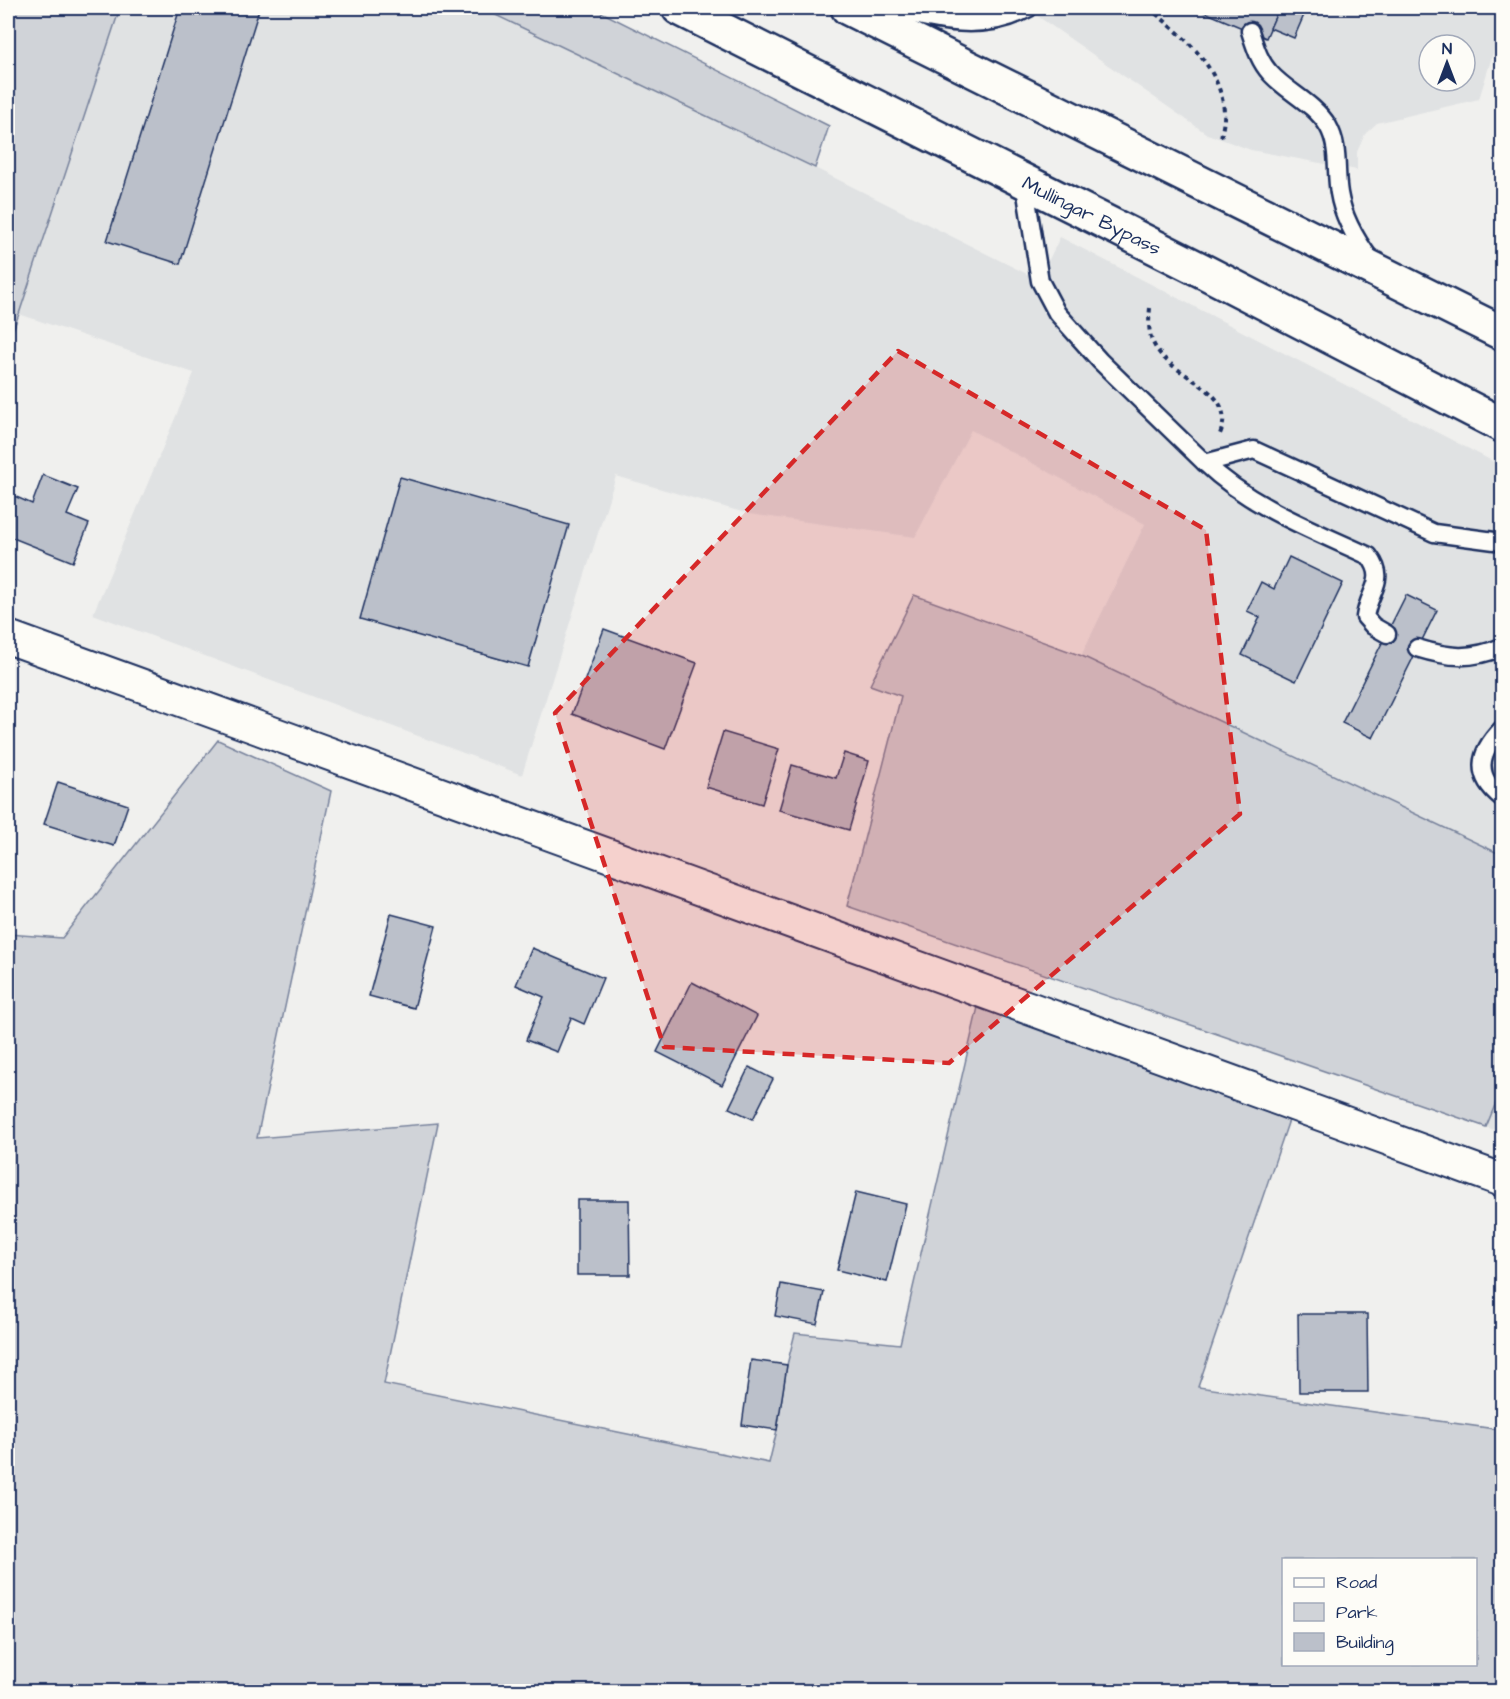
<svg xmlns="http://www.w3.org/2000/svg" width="1510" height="1699" font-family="'Architects Daughter',sans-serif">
	<rect width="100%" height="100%" fill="#f0f0ee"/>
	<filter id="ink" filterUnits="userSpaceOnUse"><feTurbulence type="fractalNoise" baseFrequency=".0167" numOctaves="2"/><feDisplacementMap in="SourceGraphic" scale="12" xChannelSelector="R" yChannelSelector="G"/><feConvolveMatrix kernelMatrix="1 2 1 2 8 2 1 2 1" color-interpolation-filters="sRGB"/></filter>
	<g filter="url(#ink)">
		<g fill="#e0e2e3" fill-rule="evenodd">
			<path d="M120,8h361l334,160 224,112 21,-43 442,229v389l-421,-199 64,-132 -174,-94 -56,107 -166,-23 -133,-38 -94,299 -429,-161 101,-241 -175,-59z"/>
			<path d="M1026,8h476v16l-23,75 -102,24 -12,11 -8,18v18l-106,-20 -44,-16zM1429,45h36v36h-36z"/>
			<path d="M1502,1088v45l-16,-6z"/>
		</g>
		<g fill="#d0d3d8" stroke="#76819b" stroke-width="1.5" fill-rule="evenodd">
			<path d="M8,8h112l-101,306 -11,29z"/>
			<path d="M481,8h112l236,118 -14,42z"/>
			<path d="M914,595l168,61 420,199v233l-16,39 -639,-221 54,-210 -31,-11z"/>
			<path d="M218,740l113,51 -74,347 181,-15 -54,261 385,79 8,-33 10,-65 8,-32 105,11 78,-337 312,110 -92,270 304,43v261h-1494v-757l54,4zM1284,1560h192v104h-192z"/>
		</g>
		<g fill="#bbc0ca" stroke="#1b2f5e" stroke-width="1.5">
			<path d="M180,8h73l6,2 -79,254 -73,-23z"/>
			<path d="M1195,8h84l-13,30z"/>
			<path d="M1279,8h28l-13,30 -24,-10z"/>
			<path d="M43,475l35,14 -11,26 22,9 -16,38 -65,-26v-29l4,-12 20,9z"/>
			<path d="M400,477l169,48 -41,142 -168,-48z"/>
			<path d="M1289,557l54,26 -47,98 -54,-26 18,-38 -13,-6 14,-29 13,7z"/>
			<path d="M1406,595l31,15 -64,128 -31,-15z"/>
			<path d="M604,629l93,34 -32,86 -93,-35z"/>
			<path d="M723,732l56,17 -17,55 -56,-17z"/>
			<path d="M844,753l25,8 -20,69 -70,-20 13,-45 44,13z"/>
			<path d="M58,782l70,23 -14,41 -70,-22z"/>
			<path d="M391,914l45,12 -22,82 -45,-12z"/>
			<path d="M532,948l71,30 -19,46 -13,-6 -14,34 -31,-12 18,-43 -28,-12z"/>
			<path d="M692,982l65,34 -35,69 -65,-33z"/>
			<path d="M749,1067l24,12 -20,40 -24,-11z"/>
			<path d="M856,1192l50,12 -19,78 -50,-12z"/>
			<path d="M577,1200h52l1,75h-53z"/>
			<path d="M781,1284l43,8 -7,32 -42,-8z"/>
			<path d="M1298,1314h69l1,78h-69z"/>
			<path d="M751,1360l36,5 -10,65 -35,-5z"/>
		</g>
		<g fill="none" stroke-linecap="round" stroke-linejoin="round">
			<g stroke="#1b2f5e" stroke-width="21">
				<g id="service">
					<path d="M890,8c44,14 96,25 139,0"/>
					<path d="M1250,31c5,15 9,30 20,42 17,19 44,30 58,53 12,21 7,44 11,67 4,25 17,47 32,67"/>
					<path d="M1024,181l16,100 17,32 43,48 105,102 49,-13 180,83 68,9"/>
					<path d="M1205,463c46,44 106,66 164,93 19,25 0,33 -4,61l8,9 14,8"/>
					<path d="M1417,648c32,10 54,12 85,-1"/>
					<path d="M1502,729c-24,24 -28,47 0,69"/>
				</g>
			</g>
			<g stroke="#1b2f5e" stroke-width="36">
				<path id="minor" d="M8,637l1494,543"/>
			</g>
			<g stroke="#1b2f5e" stroke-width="38">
				<g id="trunk">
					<path id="s1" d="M679,8l526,264 297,153"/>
					<path d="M848,8l654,325"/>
				</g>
			</g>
			<g stroke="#1b2f5e" stroke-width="4" stroke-dasharray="4.5 4.5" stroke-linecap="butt">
				<path d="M1149,8c33,27 71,57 75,103 1,9 -2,19 -3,28"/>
				<path d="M1150,308c-1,11 -2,22 2,32 14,39 88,46 68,94"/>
			</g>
			<use href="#service" stroke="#fdfcf7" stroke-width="16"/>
			<use href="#minor" stroke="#fdfcf7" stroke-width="32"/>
			<use href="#trunk" stroke="#fdfcf7" stroke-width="33"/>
		</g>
	</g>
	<path fill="#d62828" fill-opacity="0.2" stroke="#d62828" stroke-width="4.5" stroke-dasharray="12 8" stroke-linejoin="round" d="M898,351l308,179 34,284 -291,249 -285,-16 -109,-334z"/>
	<g text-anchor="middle" stroke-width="6" stroke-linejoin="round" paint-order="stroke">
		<g font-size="20" fill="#1b2f5e" stroke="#fdfcf7">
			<text dy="7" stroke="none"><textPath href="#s1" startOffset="462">Mullingar Bypass</textPath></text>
		</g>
	</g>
	<rect width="1510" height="1699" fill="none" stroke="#fdfcf7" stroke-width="30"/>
	<rect x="15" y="15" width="1480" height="1669" fill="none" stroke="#1b2f5e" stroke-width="2" filter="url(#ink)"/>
	<rect x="1282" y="1558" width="195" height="108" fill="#fdfcf7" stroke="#a3aaba" stroke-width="1.5"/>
	<rect x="1294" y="1578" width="30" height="9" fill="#fdfcf7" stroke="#a3aaba" stroke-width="1.5"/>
	<text x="1336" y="1588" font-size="18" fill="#1b2f5e">Road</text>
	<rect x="1294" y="1603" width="30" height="18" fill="#d0d3d8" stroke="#a3aaba" stroke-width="1.5"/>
	<text x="1336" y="1618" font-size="18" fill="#1b2f5e">Park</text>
	<rect x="1294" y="1633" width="30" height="18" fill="#bbc0ca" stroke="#a3aaba" stroke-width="1.5"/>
	<text x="1336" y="1648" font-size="18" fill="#1b2f5e">Building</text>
	<g transform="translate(1447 63)"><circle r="28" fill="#fdfcf7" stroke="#a3aaba" stroke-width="1.5"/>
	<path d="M0-4.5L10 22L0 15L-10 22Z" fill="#1b2f5e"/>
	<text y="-9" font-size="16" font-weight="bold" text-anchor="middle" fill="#1b2f5e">N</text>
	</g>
</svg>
